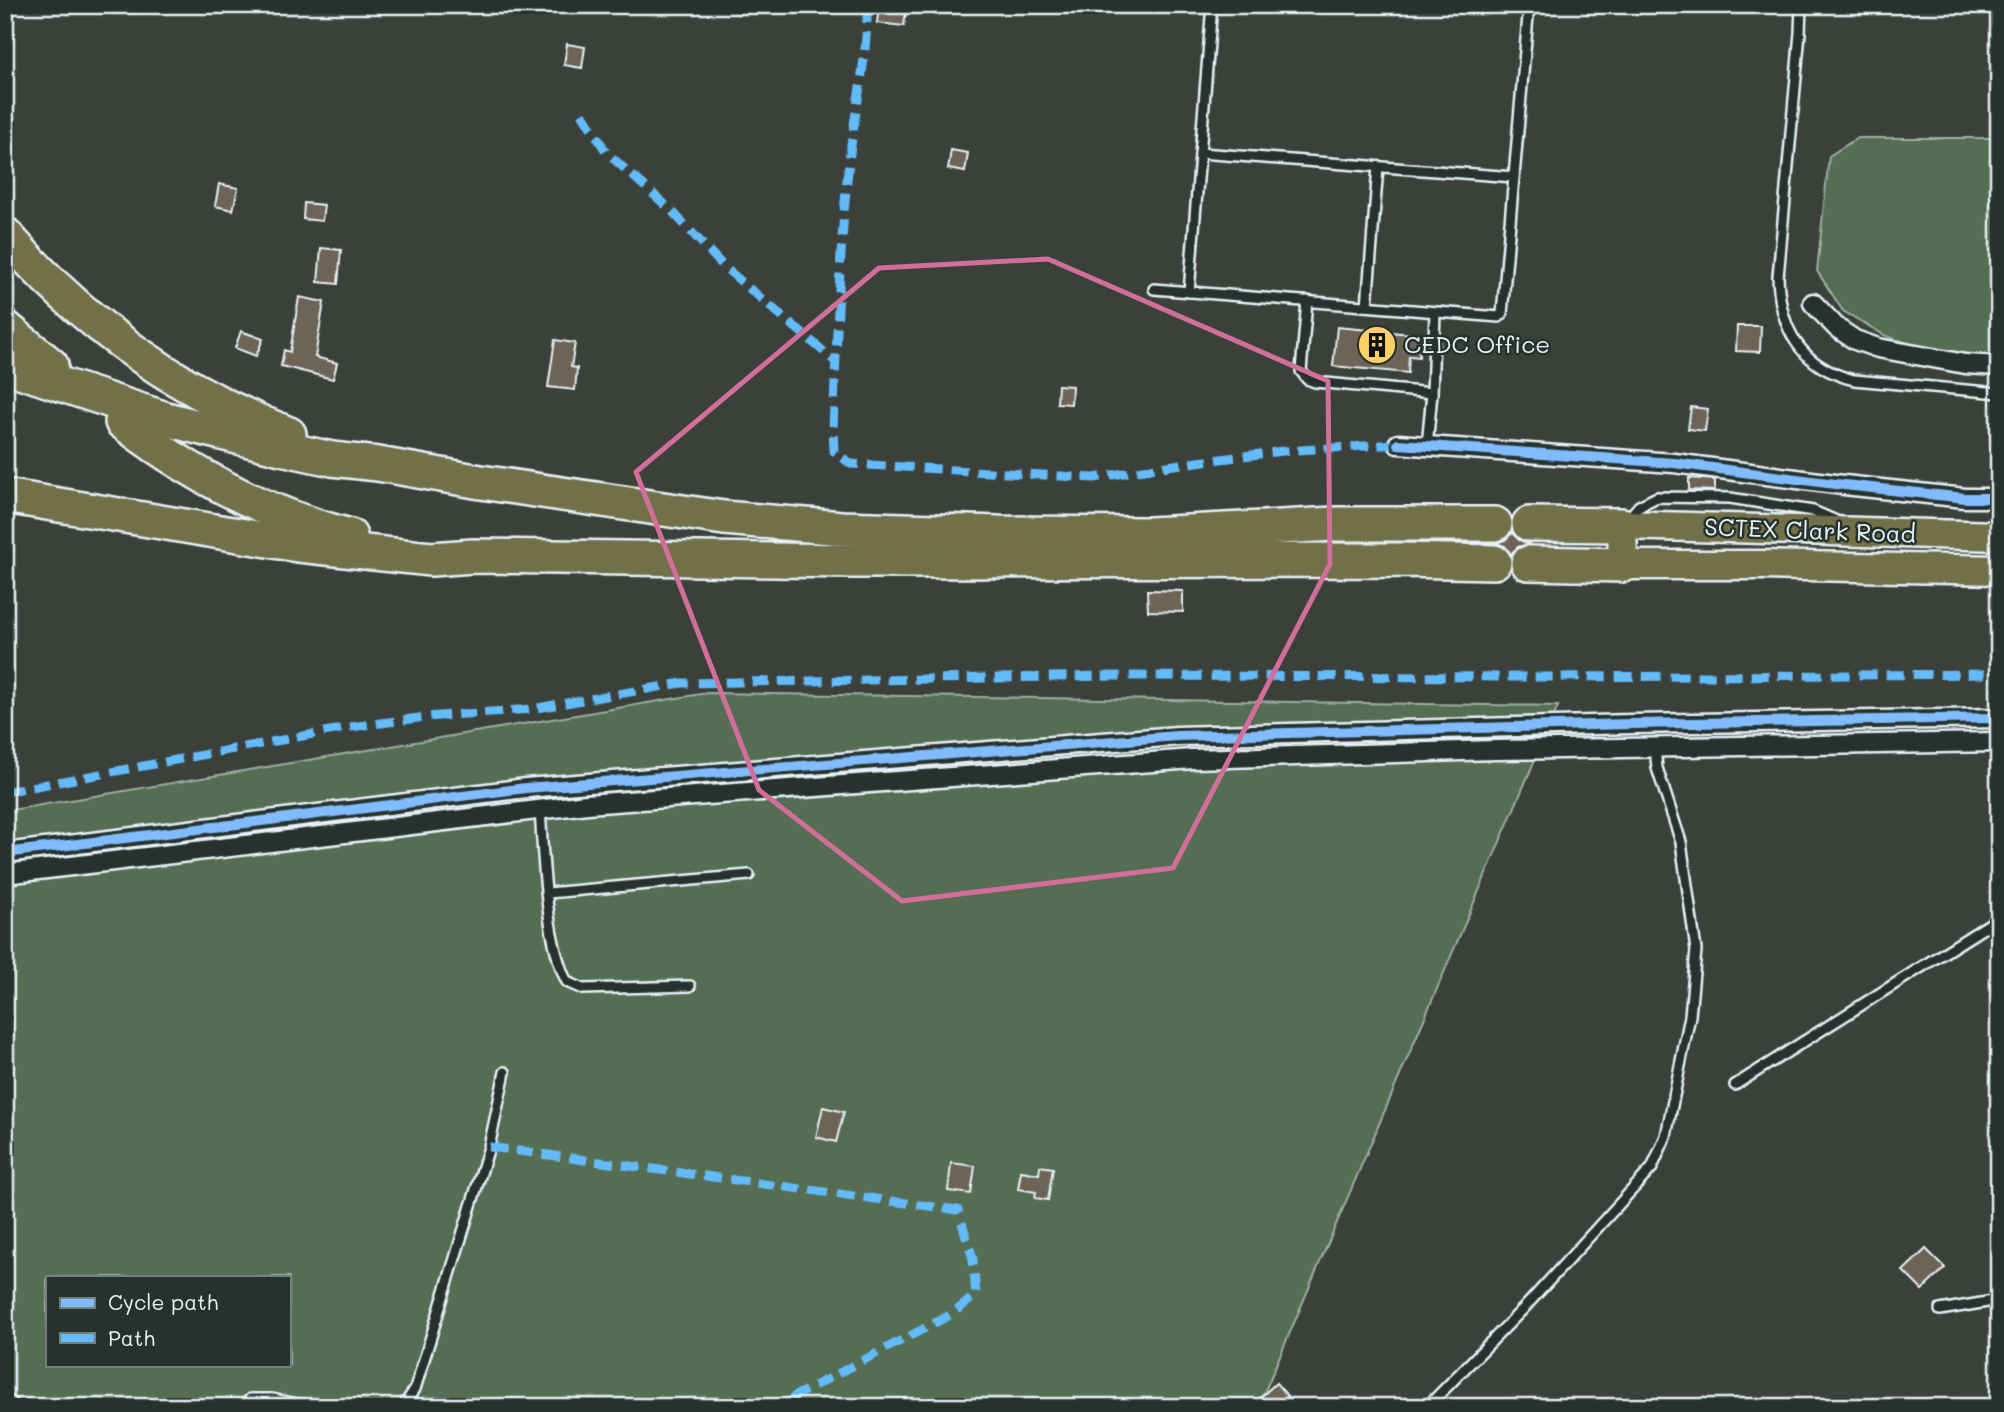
<svg xmlns="http://www.w3.org/2000/svg" width="2004" height="1412" font-family="Mali,sans-serif">
	<rect width="100%" height="100%" fill="#3b413a"/>
	<filter id="ink" filterUnits="userSpaceOnUse"><feTurbulence type="fractalNoise" baseFrequency=".0143" numOctaves="2"/><feDisplacementMap in="SourceGraphic" scale="14" xChannelSelector="R" yChannelSelector="G"/><feConvolveMatrix kernelMatrix="1 2 1 2 8 2 1 2 1" color-interpolation-filters="sRGB"/></filter>
	<g filter="url(#ink)">
		<g fill="#556d53" stroke="#9eafa6" stroke-width="2" fill-rule="evenodd">
			<path d="M1857,138h142v225l-57,-9 -56,-18 -43,-25 -26,-40 12,-115z"/>
			<path d="M707,693l851,13 -300,701h-1253v-596zM47,1277h242v88h-242z"/>
		</g>
		<g fill="#6d6357" stroke="#e8f1f8" stroke-width="2">
			<path d="M879,5h28l-3,21 -27,-3z"/>
			<path d="M567,44l18,3 -3,21 -18,-3z"/>
			<path d="M951,150l17,3 -3,19 -17,-3z"/>
			<path d="M219,184l19,4 -5,22 -18,-4z"/>
			<path d="M304,203l20,2 -2,16 -19,-2z"/>
			<path d="M321,248l20,2 -3,34 -20,-2z"/>
			<path d="M299,297l25,5 -9,55 22,6 -4,16 -52,-13 3,-16 6,2z"/>
			<path d="M1737,326h24l-1,26 -24,-1z"/>
			<path d="M1337,327l84,8 -2,22 -10,-1 -1,17 -75,-7z"/>
			<path d="M241,331l22,8 -7,17 -21,-8z"/>
			<path d="M555,340l20,3 -4,24 6,1 -2,22 -27,-3z"/>
			<path d="M1058,385l14,1 -1,18 -14,-1z"/>
			<path d="M1691,407l17,2 -3,22 -17,-2z"/>
			<path d="M1689,478l26,2v11l-26,-1z"/>
			<path d="M1512,533l7,7 10,4 -11,3 -7,7 -6,-8 -9,-3 9,-3z"/>
			<path d="M1147,590l36,1v21l-35,-1z"/>
			<path d="M823,1107l21,5 -8,30 -20,-5z"/>
			<path d="M951,1163l24,3 -4,28 -23,-3z"/>
			<path d="M1040,1166l13,2 -5,32 -13,-2 1,-6 -18,-3 3,-18 18,3z"/>
			<path d="M1926,1249l19,19 -23,22 -19,-19z"/>
			<path d="M1276,1383l21,24h-47z"/>
		</g>
		<g fill="none" stroke-linecap="round" stroke-linejoin="round">
			<g stroke="#e8f1f8" stroke-width="14">
				<g id="lane">
					<path d="M1801,5l-1,28 -22,244c2,53 23,90 76,103l145,13"/>
					<path d="M1200,153l314,24"/>
					<path d="M1154,289l345,28 3,-3 27,-309"/>
					<path d="M1189,292l23,-287"/>
					<path d="M1307,301l-6,70 6,8 8,3 117,11"/>
					<path d="M1367,306l11,-139"/>
					<path d="M1427,446l5,-53 3,-80"/>
					<path d="M1627,520l12,-14 18,-9 73,1 83,13 23,10"/>
					<path d="M540,808c3,48 6,134 27,174l16,7 107,-3"/>
					<path d="M548,893l201,-18"/>
					<path d="M1735,1085l264,-167"/>
					<path d="M1940,1310l59,-10"/>
					<path d="M243,1407l7,-8h22l41,8"/>
					<path d="M403,1407l12,-18 74,-242 16,-75"/>
					<path d="M1427,1407l98,-100 127,-139 14,-32 24,-120 6,-66 -15,-108 -24,-74 -2,-20"/>
				</g>
			</g>
			<g stroke="#e8f1f8" stroke-width="23">
				<g id="street">
					<path d="M1813,303l24,25 18,12 23,8 87,16 34,2"/>
					<path d="M1398,444l276,19 161,21 130,14h34"/>
					<path d="M5,853l521,-65 651,-52 454,-12 368,-6"/>
					<path d="M5,874l582,-70 606,-45 302,-9 504,-8"/>
					<path d="M5,1404l5,3"/>
				</g>
			</g>
			<g stroke="#e8f1f8" stroke-width="33">
				<path id="primary" d="M1999,536l-377,-11 1,40h138l238,5"/>
			</g>
			<g stroke="#e8f1f8" stroke-width="38">
				<g id="highway">
					<path d="M5,234c78,90 173,157 284,200"/>
					<path d="M5,327l46,38"/>
					<path d="M5,366l161,53 115,29 51,11 46,5 103,18 243,36 118,10 157,5 151,1 184,-10h161"/>
					<path d="M122,422c69,53 143,92 228,114"/>
					<path d="M5,496l293,49 133,14 42,-3 379,5 547,-1 95,2"/>
					<path d="M1529,524l93,1"/>
					<path d="M1528,563l95,2"/>
				</g>
			</g>
			<use href="#lane" stroke="#26332d" stroke-width="9"/>
			<use href="#street" stroke="#26332d" stroke-width="18"/>
			<use href="#primary" stroke="#71704a" stroke-width="28"/>
			<use href="#highway" stroke="#71704a" stroke-width="33"/>
			<g stroke="#63bbfa" stroke-width="9" stroke-dasharray="18 9" stroke-linecap="butt">
				<path d="M867,5c1,50 -11,99 -17,148 -11,92 -13,185 -17,277l1,21 17,13 243,14 80,-13 109,-14 115,-7"/>
				<path d="M582,113l25,40 63,56 53,57 113,96"/>
				<path d="M5,792l346,-65 75,-10 105,-8 151,-26 433,-7 438,1 446,-3"/>
				<path d="M489,1147l469,63 15,49 3,36 -24,19 -157,82 -10,11"/>
			</g>
			<g stroke="#26332d" stroke-width="15">
				<g id="cycleway">
					<path d="M1398,444l276,19 161,21 130,14h34"/>
					<path d="M5,853l521,-65 651,-52 454,-12 368,-6"/>
				</g>
			</g>
			<use href="#cycleway" stroke="#80bcff" stroke-width="10"/>
		</g>
	</g>
	<path fill="none" stroke="#d16f9a" stroke-width="5" stroke-linejoin="round" d="M1048,259l280,122 2,183 -157,304 -271,33 -143,-111 -123,-318 243,-204z"/>
	<defs>
		<g id="building-disc" transform="scale(2.0125)"><circle r="9.5" fill="#ffd166" stroke="#26332d"/><path d="M-4-6H4V6H1V3H-1V6H-4ZM-2.5-4.3h1.7v1.8h-1.7ZM.8-4.3h1.7v1.8H.8ZM-2.5-1h1.7V.8h-1.7ZM.8-1h1.7V.8H.8Z" fill="#111"/></g>
	</defs>
	<g fill-rule="evenodd">
		<use href="#building-disc" x="1377" y="345"/>
	</g>
	<g text-anchor="middle" stroke-width="5" stroke-linejoin="round" paint-order="stroke">
		<g font-size="24" fill="#e8f1f8" stroke="#26332d" text-anchor="start">
			<text x="1404" y="353">CEDC Office</text>
		</g>
		<g font-size="24" fill="#e8f1f8" stroke="#26332d">
			<text transform="translate(1810 531) rotate(2)" y="8">SCTEX Clark Road</text>
		</g>
	</g>
	<rect width="2004" height="1412" fill="none" stroke="#26332d" stroke-width="28"/>
	<rect x="14" y="14" width="1976" height="1384" fill="none" stroke="#e8f1f8" stroke-width="2.5" filter="url(#ink)"/>
	<rect x="46" y="1276" width="245" height="91" fill="#26332d" stroke="#747f7e" stroke-width="2"/>
	<rect x="60" y="1298" width="35" height="10" fill="#80bcff" stroke="#747f7e" stroke-width="2"/>
	<text x="108" y="1310" font-size="21" fill="#e8f1f8">Cycle path</text>
	<rect x="60" y="1333" width="35" height="10" fill="#63bbfa" stroke="#747f7e" stroke-width="2"/>
	<text x="108" y="1346" font-size="21" fill="#e8f1f8">Path</text>
</svg>
